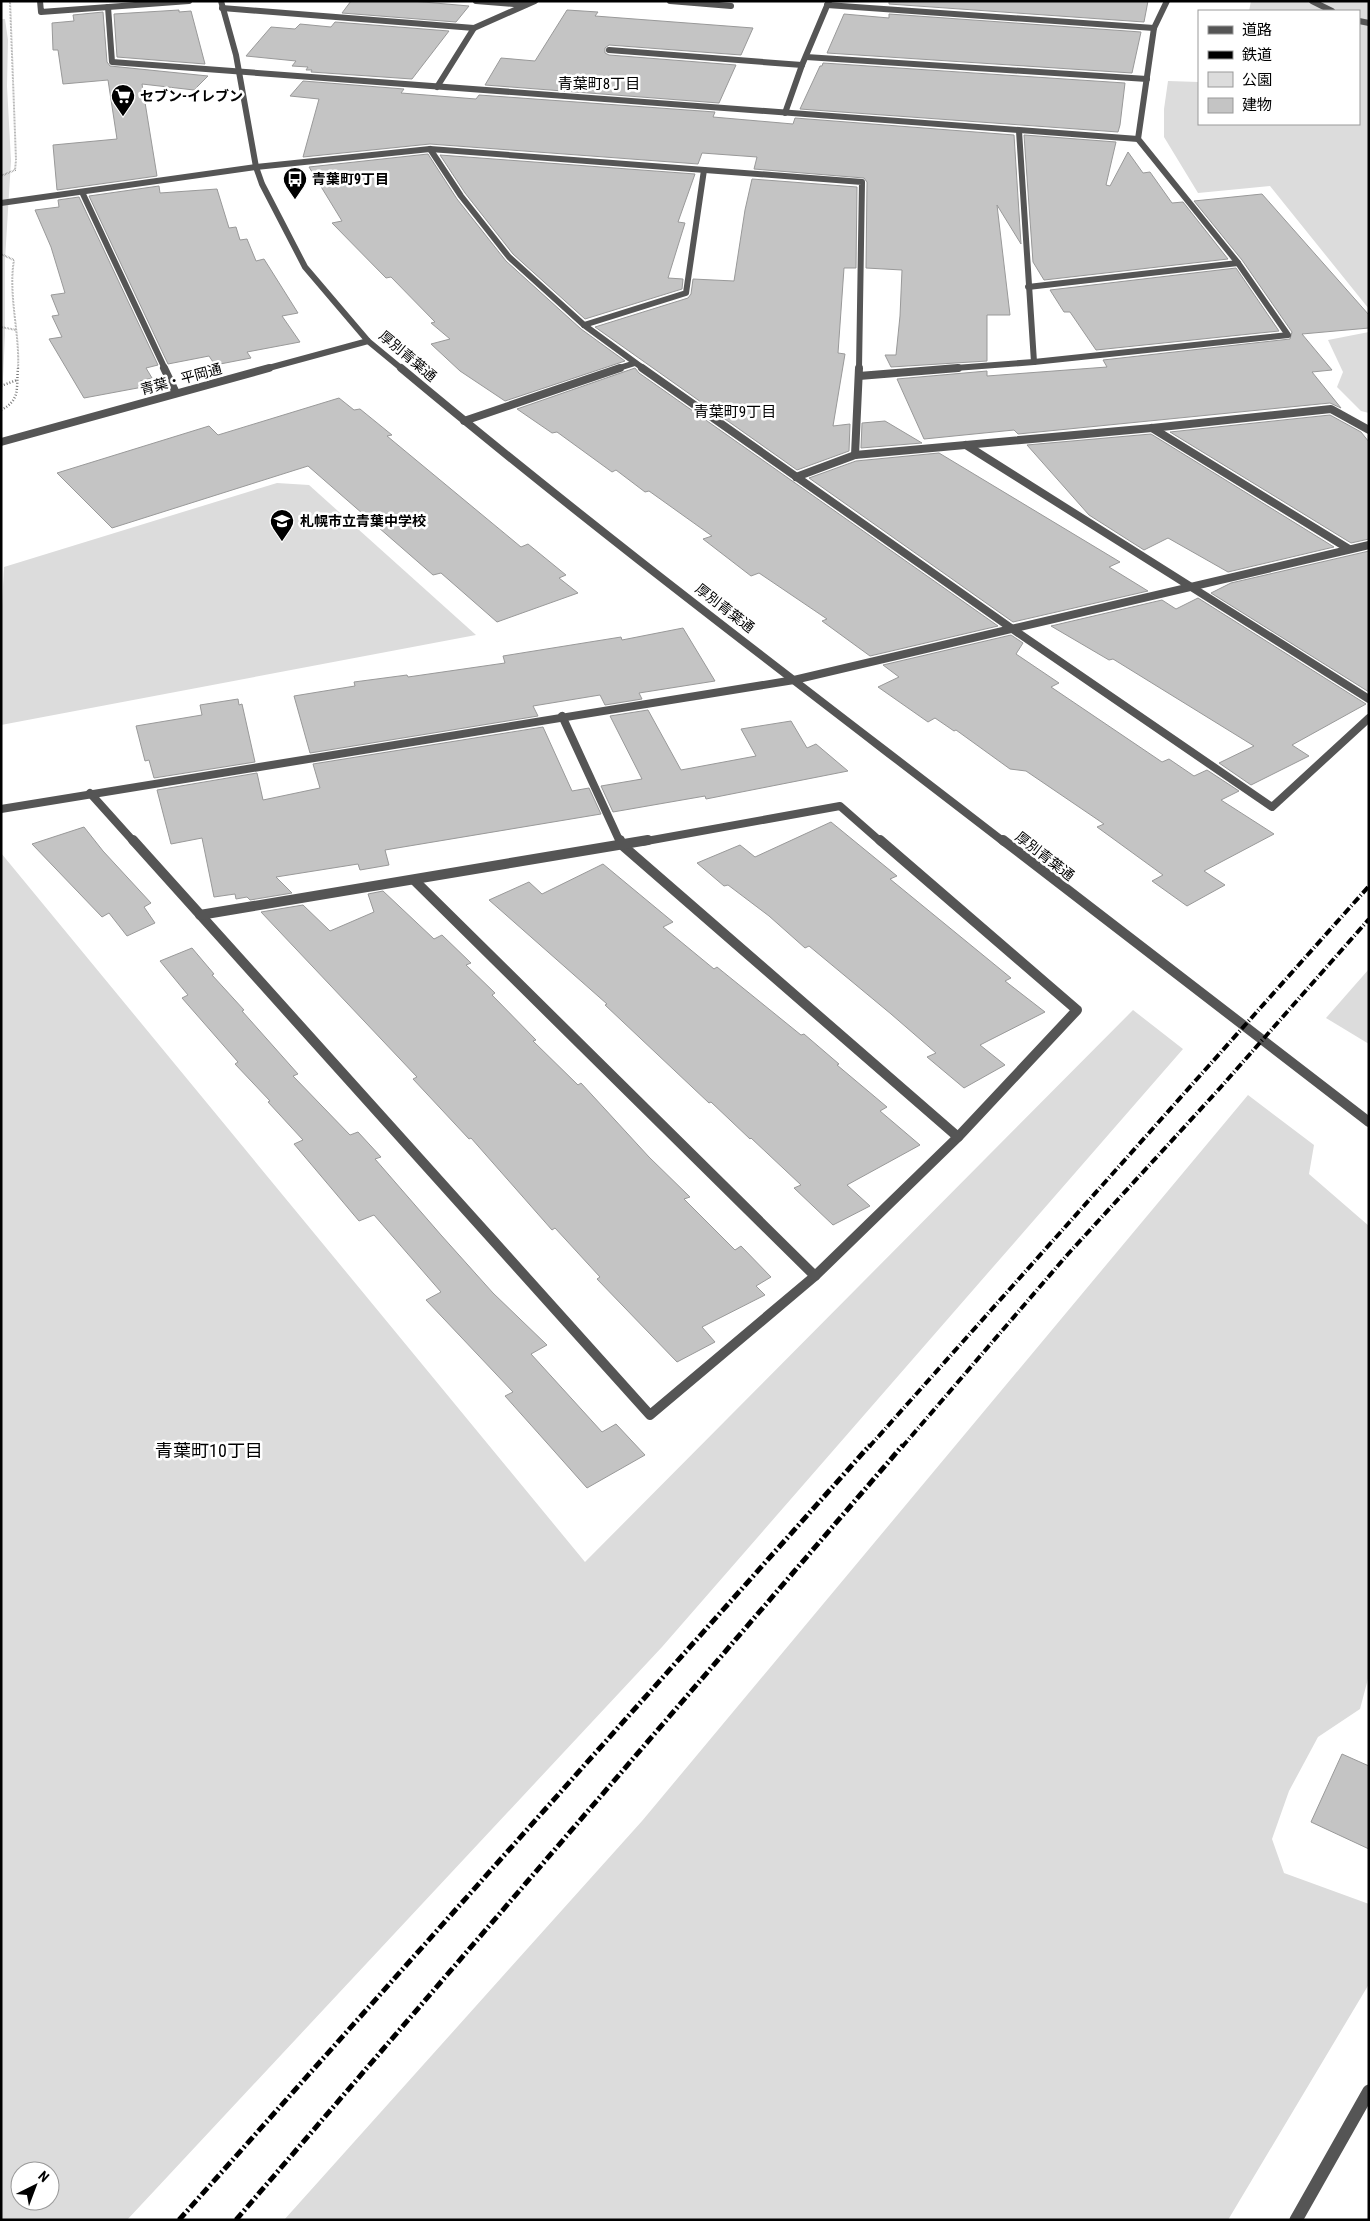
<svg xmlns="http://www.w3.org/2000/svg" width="1370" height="2221" font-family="'Roboto Condensed','Noto Sans JP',sans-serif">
	<rect width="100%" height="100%" fill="#fff"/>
	<g fill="#dcdcdc" fill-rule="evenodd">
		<path d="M1251,1h118v308l-99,-123 -72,7 -34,-56v-28l4,-28 31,1v42h160v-113h-110z"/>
		<path d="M1,19h4l3,21 -1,46 4,75 -6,99v75l-4,89z"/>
		<path d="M1369,332v81l-8,-2 -24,-24 6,-15 -15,-32z"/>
		<path d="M277,483l32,2 167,150 -475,90v-99l3,-59z"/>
		<path d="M1,853l584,709 548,-552 50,39 -521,598 -535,573h-126zM20,2171h30v30h-30z"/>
		<path d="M1369,969v75l-43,-26z"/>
		<path d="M1248,1095l66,50 -5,29 60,52v449l-9,34 -42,28 -29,54 -17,48 12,34 85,31v80l-141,236h-944l358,-399z"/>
	</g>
	<g fill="#c4c4c4" stroke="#999">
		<path d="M351,1h61l57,5 -13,16 -114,-9z"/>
		<path d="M889,1h259l-4,21 -255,-18z"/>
		<path d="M179,10v2l12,-1 14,53 -88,-7 -3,-43z"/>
		<path d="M567,10l31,2 -3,4 158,12 -12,27 -132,-10 -4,3v5l4,2 127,10 -17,38 -234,-18 16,-27 34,3z"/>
		<path d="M103,12l4,50 3,4 98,10 -14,14 -52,-6 15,92 -100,14 -4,-45 64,-6 -9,-59 -45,4 -5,-34h-5l-1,-27 22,-2 -1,-6z"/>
		<path d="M844,14l45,4v-4l252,18 -9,41 -305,-20z"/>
		<path d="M335,22l114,9 -37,48 -101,-7 1,-2h-6l2,-3 -16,-1 4,-5 -50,-5 25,-29 24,2 5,-5 31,3z"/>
		<path d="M823,63l302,20 -5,42 -2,7 -318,-23 20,-43h2z"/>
		<path d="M303,81l101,8 -3,4 75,6 3,-4 236,17 -2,5 80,7 2,-6 219,17 7,109 -24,-39 13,110h-23v46l-96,6 -6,-12h11l4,-39 2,-46 -36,-2 1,-86 -3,-4 -110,-9 3,-12 -55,-4 -4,11 -268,-20 -127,13 16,-58 -29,-3z"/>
		<path d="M1024,135l92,7 -10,43 4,1 18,-34 15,21 7,-1 22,31 11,-1 45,57 -184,21 -11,-18z"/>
		<path d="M428,154l29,45 49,62 75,68 44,32 -120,40 -45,-30 -29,-27 19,-5 -19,-16 4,-1 -44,-45 -5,1 -54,-55 10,-2 -33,-54z"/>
		<path d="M440,155l255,19 -17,48 7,1 -17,55 15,1 -1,10 -97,30 -72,-65 -48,-61z"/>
		<path d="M752,179l105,8 -1,81h-12l-6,85 7,1 -12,72 17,-2 -1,27 -52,19 -202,-143 93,-29 3,-4 2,-15 41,2 11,-71z"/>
		<path d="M159,186l1,7 57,-4 12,39 7,-1 4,13 7,-1 9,22 8,-2 34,54 -16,3 18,26 -53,10 4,6 -36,7 -6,-9 -41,8 -79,-168z"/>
		<path d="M1262,194l107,121v13l-67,6 30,36 -20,2 29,36 -11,-5 -312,31 -4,-4 -90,9 -27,-60 90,-8v5l120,-9 -4,-7 187,-21 2,-7 -50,-72 -48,-59z"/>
		<path d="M79,197l79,168 -12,3 6,10 -12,3 3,6 -59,11 -35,-59 13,-2 -10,-21 7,-1 -8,-20 14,-2 -14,-46 -16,-37 24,-3 -1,-7z"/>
		<path d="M1236,268l43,63 -183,19 -26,-38h-6l-14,-22z"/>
		<path d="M635,368l4,5 359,253 -128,30 -48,-35 5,-2 -68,-46 -8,3 -48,-37 9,-3 -63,-45 -4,1 -29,-22 -4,2 -55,-40 -5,1 -35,-24z"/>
		<path d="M339,398l15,12 6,-1 32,26 -5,1 134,111 7,-3 38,31 -7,3 19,15 -81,29 -56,-49 -8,2 -125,-109 -196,62 -55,-55 152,-47 9,9z"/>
		<path d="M1330,415l31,17 8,10v97l-18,4 -181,-111z"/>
		<path d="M885,421l37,22 -61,5 1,-25z"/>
		<path d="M1151,434l183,113 -106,25 -60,-34 -24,12 -55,-35 -62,-70z"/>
		<path d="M939,453l181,109 -11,5 39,24 -135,31 -204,-144 47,-17z"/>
		<path d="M1369,551v141l-158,-99 20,-10z"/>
		<path d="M1198,598l168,106 -74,41 17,11 -58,29 -32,-22 35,-17 -141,-87 -4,1 -58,-34 111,-26 14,9z"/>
		<path d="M683,628l32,53 -76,12 3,6 -37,6 -5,-10 -67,11 5,10 -228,37 -16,-57 61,-10 -1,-4 53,-7 1,2 97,-14 -2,-7 118,-19 1,3z"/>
		<path d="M1011,635l12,8 -7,11 43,29 -8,4 111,75 7,-3 25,17 13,-6 32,21 -18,9 53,34 -70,37 21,14 -38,21 -35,-25 11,-6 -66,-48 7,-3 -78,-53 -16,-2 -54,-39 -2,1 -19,-13 -7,4 -50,-35 21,-10 -16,-12z"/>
		<path d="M238,699l1,6 3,-1 13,58 -101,16 -5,-18 -4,1 -9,-35 66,-11 -2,-10z"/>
		<path d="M648,710l33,60 75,-14 -15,-27 50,-8 16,27 9,-4 32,27 -142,28 -1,-3 -92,16 -12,-26 41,-7 -32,-63z"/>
		<path d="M543,727l29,64 17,-3 12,26 -216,36 4,15 -29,5 -2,-6 -82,13 16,16 -42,7 -3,-3 -11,2 -1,-5 -21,3 -12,-59 -31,6 -14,-54 100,-17 6,27 57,-12 -7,-24z"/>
		<path d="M831,822l66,54 -7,3 121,99 -6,3 40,31 -65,33 25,20 -41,23 -37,-31 9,-4 -45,-39 -82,-68 -4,2 -36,-32 -41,-31 -4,1 -27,-23 43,-18 15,12z"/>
		<path d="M84,827l19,24 48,52 -7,4 11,16 -28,13 -18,-23 -7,4 -70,-73z"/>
		<path d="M603,864l70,58 -10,5 51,42 3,-2 84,68 3,-1 35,30 -2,1 50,42 -7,4 40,34 -73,40 23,21 -37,19 -39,-37 7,-3 -50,-47 -1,1 -39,-37 -2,1 -104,-98 2,-1 -118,-104 40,-18 13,12z"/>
		<path d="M383,891l51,48 8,-4 29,28 -5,2 29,28 -3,2 44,45 -3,1 45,44 3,-2 68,74 41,40 -6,2 51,51 6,-4 30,31 -15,9 9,9 -63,32 13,15 -38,20 -80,-83 3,-2 -45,-49 -3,2 -81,-92 -2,1 -56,-60 4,-2 -156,-165 42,-7 27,26 44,-19 -6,-18z"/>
		<path d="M192,948l22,26 -2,1 32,35 -2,1 56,63 -5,2 57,59 8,-3 23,25 -6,2 66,76 52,58 54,52 -16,9 71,78 14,-8 29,31 -58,33 -40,-45 -42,-47 8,-4 -87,-92 15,-8 -67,-77 -15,6 -65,-77 9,-4 -35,-38 2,-1 -35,-37 3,-2 -56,-64 6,-3 -28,-34z"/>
		<path d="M1342,1754l27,12v83l-58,-27z"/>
	</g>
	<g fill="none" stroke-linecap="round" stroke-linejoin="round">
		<g stroke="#777" stroke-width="2" stroke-dasharray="0.5 1" stroke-linecap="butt">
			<path d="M1,176l14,-6 1,-10 -6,-159"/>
			<path d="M1,254l13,6c-6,36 6,73 4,109"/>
			<path d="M1,327l15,3"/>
		</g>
		<g stroke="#777" stroke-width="2.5" stroke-dasharray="1 2" stroke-linecap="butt">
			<path d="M1,386l16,-6"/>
			<path d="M1,410c20,-10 15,-22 17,-42"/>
		</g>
		<g stroke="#555" stroke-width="6">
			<path d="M670,1l61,5"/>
			<path d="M609,50l193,15"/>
		</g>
		<g stroke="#555" stroke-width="6">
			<path d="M40,1l1,11 148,-11"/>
			<path d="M476,1l49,4"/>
			<path d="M1312,1l20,10"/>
			<path d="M827,5l327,23"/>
			<path d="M108,7l4,55 1026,77"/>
			<path d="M222,8l252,20"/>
			<path d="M1359,21l10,2"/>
			<path d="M806,57l341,22"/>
			<path d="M437,87l37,-59 61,-27"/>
			<path d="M785,113l17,-48 27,-64"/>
			<path d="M1019,131l15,231"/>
			<path d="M430,149l31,47 48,61 75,68 60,44"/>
			<path d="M82,192l83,177"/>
			<path d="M1,203l255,-36 174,-18 432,33 -3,187"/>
			<path d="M1028,287l210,-24"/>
			<path d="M584,325l102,-32 18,-123"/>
			<path d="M616,369l19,-6"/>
			<path d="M942,369l92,-7 254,-27 -50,-72 -100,-124 16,-111 13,-27"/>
		</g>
		<g stroke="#555" stroke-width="8">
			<path d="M164,368l12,25"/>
			<path d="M642,368l369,260 261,179 97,-89"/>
			<path d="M859,376l99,-8"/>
			<path d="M464,421l156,-53"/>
			<path d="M1152,428l197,121"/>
			<path d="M966,445l403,254"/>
			<path d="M855,455l4,-87"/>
			<path d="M796,477l59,-22 297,-27 179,-19 38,21"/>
			<path d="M562,716l58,126"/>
			<path d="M90,793l44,49"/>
			<path d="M641,842l199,-36 41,36"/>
		</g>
		<g stroke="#555" stroke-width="10">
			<path d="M133,840l517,575 165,-139 143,-139 119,-127 -197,-170"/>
			<path d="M620,840l2,5 336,292"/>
			<path d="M414,880l401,396"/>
			<path d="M200,915l448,-75"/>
		</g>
		<g stroke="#555" stroke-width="6">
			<path d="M221,1l15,54 20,112 6,17 43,83 63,74 34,28"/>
			<path d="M265,369l103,-28"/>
		</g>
		<g stroke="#555" stroke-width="8">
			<path d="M401,368c196,164 401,318 603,474"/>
			<path d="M1,442l268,-74"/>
			<path d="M1,809l793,-129 575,-135"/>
		</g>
		<path stroke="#555" stroke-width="10" d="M1003,840l366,282"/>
		<path stroke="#555" stroke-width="13" d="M1296,2220l73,-129"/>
		<g stroke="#000" stroke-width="4" stroke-dasharray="8 2.5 1 2.5" stroke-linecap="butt">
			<path d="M869,1447l500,-561"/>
			<path d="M902,1447l166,-193 152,-166 149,-169"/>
		</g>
		<g stroke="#000" stroke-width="5" stroke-dasharray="9 3 2 3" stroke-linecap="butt">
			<path d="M179,2220l691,-775"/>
			<path d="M236,2220l667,-775"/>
		</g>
	</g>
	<defs>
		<g id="supermarket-pin" transform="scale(1.25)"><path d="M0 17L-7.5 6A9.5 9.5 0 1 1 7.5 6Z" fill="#000" stroke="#fff"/><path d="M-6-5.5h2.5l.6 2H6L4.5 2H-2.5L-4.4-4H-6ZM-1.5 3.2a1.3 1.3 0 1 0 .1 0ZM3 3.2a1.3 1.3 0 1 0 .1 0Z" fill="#fff"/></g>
		<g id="bus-pin" transform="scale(1.25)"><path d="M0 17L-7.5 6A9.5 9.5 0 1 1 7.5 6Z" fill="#000" stroke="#fff"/><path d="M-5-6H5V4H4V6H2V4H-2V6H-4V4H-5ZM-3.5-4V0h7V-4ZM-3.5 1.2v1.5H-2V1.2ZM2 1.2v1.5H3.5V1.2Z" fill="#fff"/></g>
		<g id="school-pin" transform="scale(1.25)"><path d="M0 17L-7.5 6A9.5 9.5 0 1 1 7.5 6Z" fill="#000" stroke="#fff"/><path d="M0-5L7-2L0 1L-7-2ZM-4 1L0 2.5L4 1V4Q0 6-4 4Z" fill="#fff"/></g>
	</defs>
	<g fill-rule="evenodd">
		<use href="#supermarket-pin" x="123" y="96"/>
		<use href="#bus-pin" x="295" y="179"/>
		<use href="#school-pin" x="282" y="521"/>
	</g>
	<g text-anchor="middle" stroke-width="5" stroke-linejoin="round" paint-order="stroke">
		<g font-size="14" font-weight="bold" fill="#000" stroke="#fff" text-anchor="start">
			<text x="140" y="101">セブン-イレブン</text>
			<text x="312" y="184">青葉町9丁目</text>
			<text x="300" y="526">札幌市立青葉中学校</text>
		</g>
		<g font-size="14" fill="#000" stroke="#fff">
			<text transform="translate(408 356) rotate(40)" y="5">厚別青葉通</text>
			<text transform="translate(181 379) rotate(-15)" y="5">青葉・平岡通</text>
			<text transform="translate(725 608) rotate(38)" y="5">厚別青葉通</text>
			<text transform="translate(1045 856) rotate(38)" y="5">厚別青葉通</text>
		</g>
		<g font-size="15" fill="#000" stroke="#fff">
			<text x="599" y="89">青葉町8丁目</text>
			<text x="735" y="417">青葉町9丁目</text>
		</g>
		<g font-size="18" fill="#000" stroke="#fff">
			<text x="209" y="1457">青葉町10丁目</text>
		</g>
	</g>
	<rect width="1370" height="2221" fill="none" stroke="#000000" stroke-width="5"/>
	<rect x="1198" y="10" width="162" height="115" fill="#ffffff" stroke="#999999"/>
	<rect x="1208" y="26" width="25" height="8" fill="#555555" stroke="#999999"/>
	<text x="1242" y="35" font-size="15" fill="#000000">道路</text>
	<rect x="1208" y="51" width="25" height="8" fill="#000000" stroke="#999999"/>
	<text x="1242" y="60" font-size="15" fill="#000000">鉄道</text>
	<rect x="1208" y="72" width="25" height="15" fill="#dcdcdc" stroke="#999999"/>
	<text x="1242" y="85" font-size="15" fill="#000000">公園</text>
	<rect x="1208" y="98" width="25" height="15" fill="#c4c4c4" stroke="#999999"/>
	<text x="1242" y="110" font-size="15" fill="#000000">建物</text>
	<g transform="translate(35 2186) rotate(42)"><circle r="24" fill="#ffffff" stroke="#999999"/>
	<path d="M0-4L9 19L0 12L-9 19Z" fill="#000000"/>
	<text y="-8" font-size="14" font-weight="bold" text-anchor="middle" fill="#000000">N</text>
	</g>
</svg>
